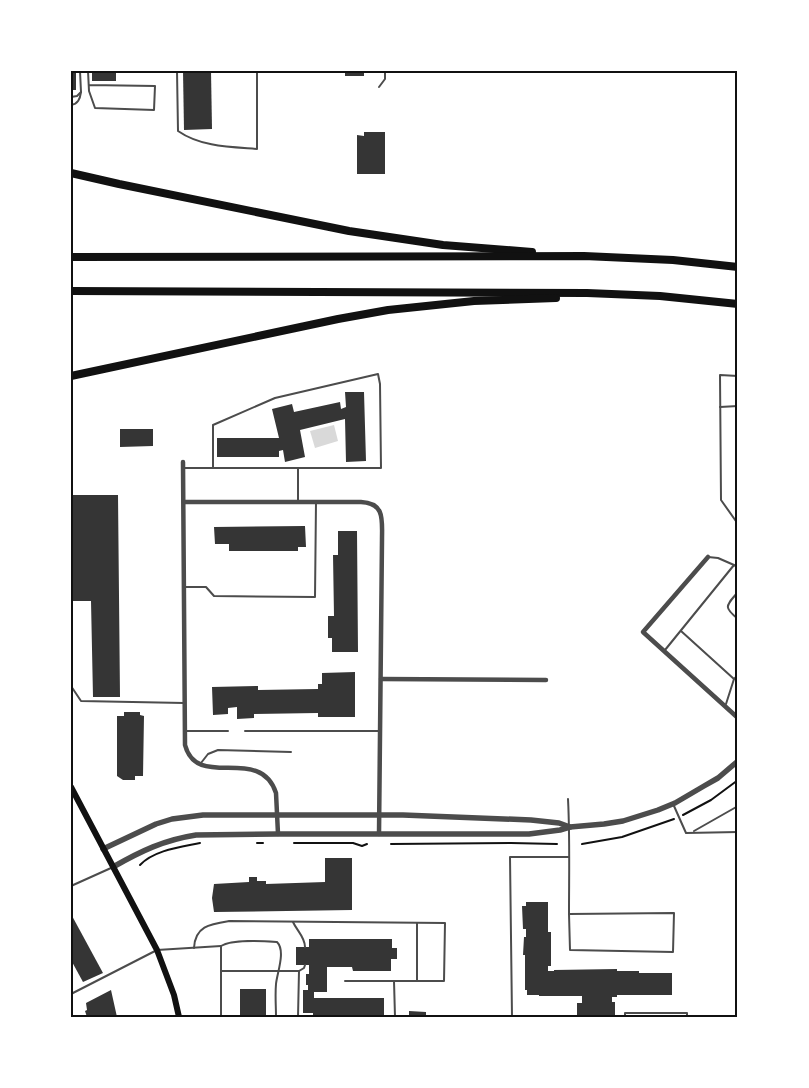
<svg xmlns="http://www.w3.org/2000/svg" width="809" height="1088" font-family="'PT Sans',sans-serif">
	<rect width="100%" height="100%" fill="#fff"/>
	<path fill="#d9d9d9" d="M334,425l4,16 -23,7 -5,-17z"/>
	<g fill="#353535">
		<rect x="71" y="71" width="5" height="19"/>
		<rect x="92" y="71" width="24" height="10"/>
		<path d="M183,71h28l1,58 -28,1z"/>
		<rect x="345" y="71" width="19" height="5"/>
		<path d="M364,132h21v42h-28v-39l7,1z"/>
		<path d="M345,392h19l2,69 -20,1 -1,-43 -45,11 5,27 -20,5 -2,-12 -4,1v6h-62v-19h62l-7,-29 20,-5 2,8 46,-10 1,7 5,-2z"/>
		<path d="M120,429h33v17l-33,1z"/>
		<path d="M71,495h47l2,202h-27l-2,-96h-20z"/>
		<path d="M305,526l1,21h-8v4h-69v-7h-14l-1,-17z"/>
		<path d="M338,531h19l1,121h-26v-14h-4v-22h6l-1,-61h5z"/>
		<path d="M355,672v45h-37v-4l-64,1v4l-17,1v-12l-9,1v6l-15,1 -1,-28 46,-1v4l60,-1v-5h4v-11z"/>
		<path d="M124,712h16v3l4,1 -1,60h-8v4h-12l-6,-4v-60h7z"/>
		<path d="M325,858h27v52l-138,2 -2,-14 2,-14 35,-2v-5h8v4h9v3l59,-2z"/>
		<path d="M526,902h22v30h3v34h-3v5h6v-1l63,-1v2h22v2h33v22h-55v2h-5v5h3v15h-38v-14h5v-7h-43v-1h-12v-5h-2v-35h-2l1,-18h2v-8h-3l-1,-23h4z"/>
		<path d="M71,914l32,59 -20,9 -12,-22z"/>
		<path d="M309,939h83v9h5v11h-6v12h-38l-1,-4h-25v25h-13v6h70v19h-71v-4h-10v-23h5v-5h-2v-11h3v-9h-13v-18h13z"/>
		<rect x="240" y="989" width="26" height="28"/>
		<path d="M111,990l6,27h-30l-2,-6 2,-1 -1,-7z"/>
		<path d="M409,1011l17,1v5h-17z"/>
	</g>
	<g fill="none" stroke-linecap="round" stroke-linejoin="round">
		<g stroke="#111" stroke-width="2">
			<path d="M683,815l28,-15 27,-20"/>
			<path d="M257,843h6"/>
			<path d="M294,843h59l9,3 5,-2"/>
			<path d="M391,844l120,-1 46,1"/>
			<path d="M582,844l40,-7 52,-18"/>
			<path d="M140,865c14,-15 41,-18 60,-22"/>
		</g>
		<g stroke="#4c4c4c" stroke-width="2">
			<path d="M88,71l1,20 6,17 59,2 1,-24 -66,-1"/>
			<path d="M177,71l1,60c23,16 53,16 79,18v-78"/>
			<path d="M379,87l6,-8v-8"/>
			<path d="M71,97l6,-1 4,-4 -1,-21"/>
			<path d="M71,105c7,-1 9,-6 10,-13"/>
			<path d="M738,376l-18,-1 1,125 17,24"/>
			<path d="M720,407l18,-1"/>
			<path d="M183,468h198l-1,-84 -2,-10 -103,24 -62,27v43"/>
			<path d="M298,501v-33"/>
			<path d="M708,557l10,1 16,7"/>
			<path d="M184,587h22l8,9 101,1 1,-95"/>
			<path d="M738,592c-12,14 -15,15 0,27"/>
			<path d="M681,631l53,48 4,-4"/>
			<path d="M665,650l69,-85 4,3"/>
			<path d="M71,686l10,15 103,2"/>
			<path d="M726,704l8,-25"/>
			<path d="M186,731h42"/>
			<path d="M245,731h135"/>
			<path d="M201,763l7,-9 10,-4 73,2"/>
			<path d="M568,799c2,38 1,77 1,115l105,-1 -1,39 -103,-2 -1,-36"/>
			<path d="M674,806l12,27 52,-1"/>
			<path d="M694,831l44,-25"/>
			<path d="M71,886l40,-18"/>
			<path d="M293,922c4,9 12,15 12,25"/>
			<path d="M221,946v71"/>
			<path d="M194,948c1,-22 16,-24 35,-27l216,2 -1,58h-50"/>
			<path d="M221,971h78l-1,46"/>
			<path d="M299,971l5,-3 1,-3"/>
			<path d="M417,980v-57"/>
			<path d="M345,981h49l1,36"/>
			<path d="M71,994l86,-44 64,-4c12,-7 41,-5 56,-4 9,9 0,31 -1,42 -1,11 0,22 0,33"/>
			<path d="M512,1017l-2,-160h59"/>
			<path d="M625,1017v-4h62v4"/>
		</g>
		<g stroke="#4c4c4c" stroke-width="4.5">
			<path d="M183,462l2,283c12,46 75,-1 91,48l2,41"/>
			<path d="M184,502h177c24,1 21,18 21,37l-3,295"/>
			<path d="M708,557l-65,75 95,86"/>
			<path d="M381,679l165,1"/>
		</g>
		<g stroke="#4c4c4c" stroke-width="5.5">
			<path d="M103,849l53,-25 16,-5 31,-4h200l128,5 28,3 11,4"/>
			<path d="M113,867c28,-16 51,-27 83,-32l82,-1h251l31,-4 10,-3 34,-3 19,-3 35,-11 17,-7 29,-17 14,-8 20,-17"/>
		</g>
		<path stroke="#111" stroke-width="6" d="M71,787l86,163 17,45 5,22"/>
		<g stroke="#111" stroke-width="8">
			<path d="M71,173l48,11 230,47 94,14 89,7"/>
			<path d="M71,257l513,-1 89,4 65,7"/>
			<path d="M71,291l516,2 73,3 78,8"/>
			<path d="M71,376l267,-57 50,-9 86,-9 82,-3"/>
		</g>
	</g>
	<rect width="809" height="1088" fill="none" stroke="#ffffff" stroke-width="145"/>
	<rect x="72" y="72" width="664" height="944" fill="none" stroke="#111" stroke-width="2"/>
</svg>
